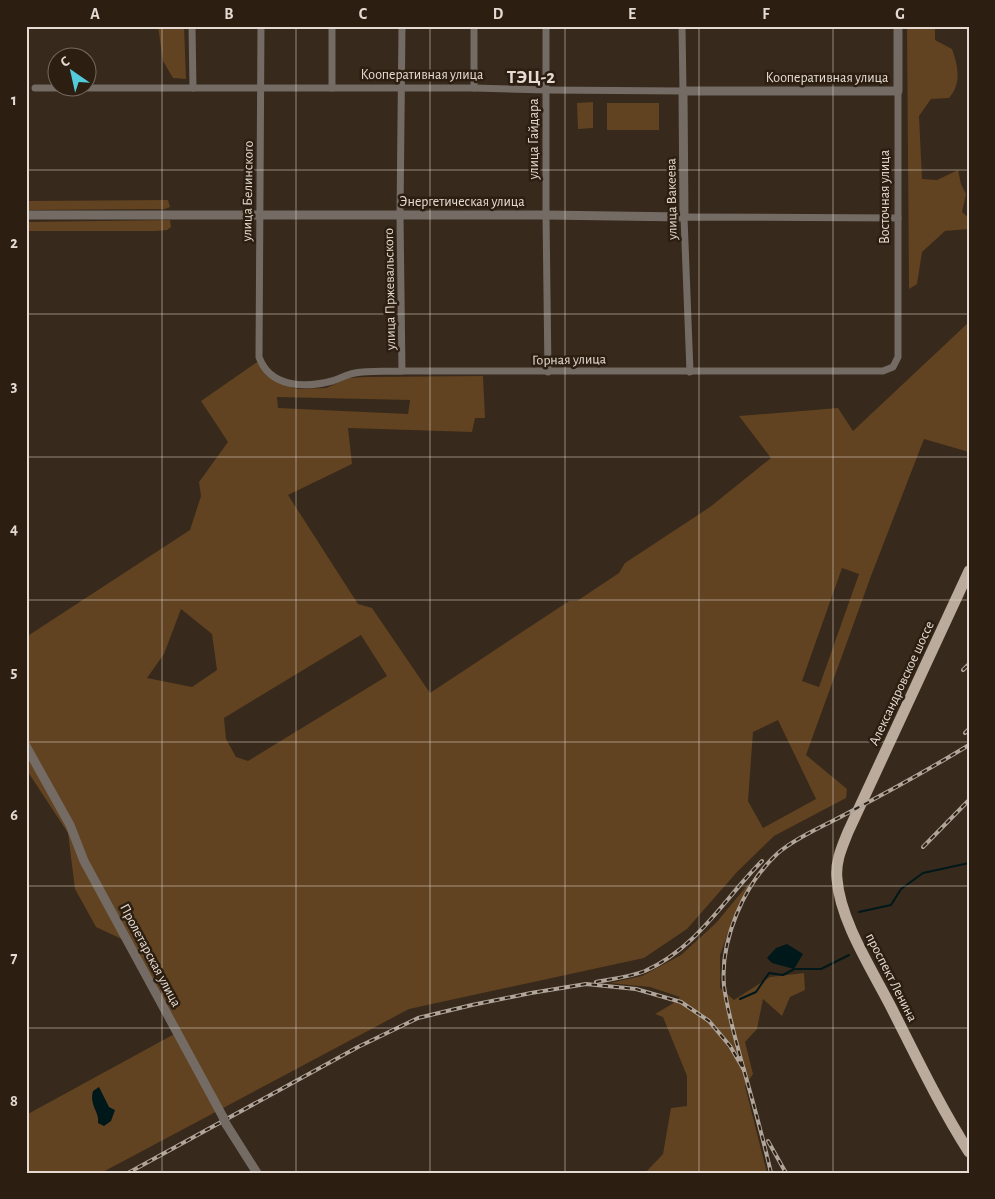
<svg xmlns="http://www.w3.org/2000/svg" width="995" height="1199" font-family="'Alegreya Sans',sans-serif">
	<rect width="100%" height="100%" fill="#37291b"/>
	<g fill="#614221" fill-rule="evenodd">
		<path d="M158,26h26l2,53 -13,-1 -10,-17z"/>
		<path d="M907,26h28v14l17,9c6,17 10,34 -3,49l-18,1 -12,17 3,63 15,1 21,-10 3,14 5,10 -4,18 7,6v11l-24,2 -23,21 -5,32 -8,5z"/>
		<path d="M593,102v26l-15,1 -1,-26z"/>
		<rect x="607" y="103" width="52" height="27"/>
		<path d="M168,200l2,7 -5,2 -139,1v-9z"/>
		<path d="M170,220l1,7 -4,3 -12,1h-129v-9z"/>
		<path d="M969,322v130l-45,-13 -53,137 -65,179 41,34 -1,9 -72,38 -37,36 -50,57 -43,29 -235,51 -308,164h-75v-58l152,-83 -50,-90 -32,-15 -21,-38 -7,-56 -42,-64v-132l164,-107 11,-34 -2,-14 29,-40 -27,-41 56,-39 10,14 29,13 30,-1 23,-10 15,-1 119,-1 2,42h-10l-3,14 -124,-4 4,36 -64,31 70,109 14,4 58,85 139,-92h8l42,-28 6,-10 85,-56 61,-49 -32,-42 99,-8 15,23zM277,397l133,3v1l-2,13 -130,-6zM842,568l17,6 -40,113 -17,-6zM181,609l31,25 5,36 -25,17 -45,-9 17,-24zM361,635l26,41 -139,85 -12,-4 -10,-18 -2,-21zM778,720l38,79 -53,29 -15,-27 5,-69z"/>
		<path d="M750,882l-18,40 -12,33v33l14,12 36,-23 34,-4 1,17 -15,7 -8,19 -19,-17 -6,30 -12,13 8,32 -8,12 22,87h-122l18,-19 8,-46 16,-2v-30l-24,-59 -8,-3 17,-10 8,-7 -30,-10 -40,-4 32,-7 39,-21 35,-32z"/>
	</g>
	<g fill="#01181b">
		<path d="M787,944l16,10 -9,15 -22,-6 -5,-5 9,-10z"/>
		<path d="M99,1087l10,20 6,3 -4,11 -7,5 -6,-3c2,-11 -9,-17 -5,-32z"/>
	</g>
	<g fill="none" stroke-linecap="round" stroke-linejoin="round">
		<g stroke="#01181b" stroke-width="2">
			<path d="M859,912l32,-7 10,-16 22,-16 46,-10"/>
			<path d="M740,999l16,-7 13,-19 14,2 11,-6h27l28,-14"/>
		</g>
		<g stroke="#736b64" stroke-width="7">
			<path d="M192,26l1,62"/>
			<path d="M261,26l-2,331c11,31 46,31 73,24 8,-2 15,-7 23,-8 15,-3 32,-1 47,-2h481l10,-4 5,-10v-266"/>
			<path d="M546,26v189l2,157"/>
			<path d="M35,88h439l72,2 137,1 -1,-65"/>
			<path d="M332,88v-62"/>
			<path d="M474,88v-62"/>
			<path d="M402,371l-2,-156 2,-189"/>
			<path d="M690,372l-6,-155 214,1"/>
		</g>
		<g stroke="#736b64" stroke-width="9">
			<path d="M26,215h520l138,2 -1,-126h215v-65"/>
			<path d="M26,746l44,79 14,36 139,256"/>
			<path d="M226,1124l31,49"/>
		</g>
		<path stroke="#baab9c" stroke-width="11" d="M969,571l-121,261c-6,15 -13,30 -11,47 3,41 34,89 53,126 25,49 49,100 79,147"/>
		<g stroke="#b0a59a" stroke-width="4">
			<g id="rail">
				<path d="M963,670l6,-6"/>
				<path d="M965,733l4,-4"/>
				<path d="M923,847l46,-47"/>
				<path d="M596,982c15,-3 34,-5 49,-11 53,-24 78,-71 117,-110"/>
				<path d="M768,1141l18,32"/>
				<path d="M128,1173l230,-126 60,-29 54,-13 59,-12 55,-9 50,5 45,13 28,19 21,25 14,24"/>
				<path d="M771,1173c-9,-40 -20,-78 -31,-117 -6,-23 -13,-47 -16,-70 -4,-46 20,-102 54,-133 19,-16 44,-26 66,-38 42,-22 84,-45 125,-70"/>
			</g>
		</g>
		<use href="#rail" stroke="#2c1f11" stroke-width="2" stroke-dasharray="5.5" stroke-linecap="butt"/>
		<path stroke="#736b64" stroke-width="9" d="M223,1117l3,7"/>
	</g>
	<path fill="none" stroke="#e5dbd2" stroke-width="1" stroke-opacity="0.55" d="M162,26v1147M296,26v1147M430,26v1147M565,26v1147M699,26v1147M833,26v1147M26,170h943M26,314h943M26,457h943M26,600h943M26,742h943M26,886h943M26,1028h943"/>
	<g text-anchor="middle" stroke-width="5" stroke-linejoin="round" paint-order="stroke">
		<g font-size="14" fill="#e5dbd2" stroke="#2c1f11">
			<text x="422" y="79">Кооперативная улица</text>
			<text x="827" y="82">Кооперативная улица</text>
			<text transform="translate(533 139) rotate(-90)" y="5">улица Гайдара</text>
			<text transform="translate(247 191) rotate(-89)" y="5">улица Белинского</text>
			<text transform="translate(884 197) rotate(-90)" y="5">Восточная улица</text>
			<text transform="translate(671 199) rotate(-91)" y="5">улица Вакеева</text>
			<text x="462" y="206">Энергетическая улица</text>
			<text transform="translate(389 289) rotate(-91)" y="5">улица Пржевальского</text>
			<text transform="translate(569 359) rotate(-1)" y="5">Горная улица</text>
			<text transform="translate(901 683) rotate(-65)" y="5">Александровское шоссе</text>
			<text transform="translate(151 955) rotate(62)" y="5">Пролетарская улица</text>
			<text transform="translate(892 977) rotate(63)" y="5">проспект Ленина</text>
		</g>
		<g font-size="19" font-weight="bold" fill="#e5dbd2" stroke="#2c1f11">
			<text x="531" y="83">ТЭЦ-2</text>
		</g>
	</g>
	<rect width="995" height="1199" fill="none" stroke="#2c1f11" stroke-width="55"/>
	<g transform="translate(72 72) rotate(326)"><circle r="24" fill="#2c1f11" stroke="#766a5e"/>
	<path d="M0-4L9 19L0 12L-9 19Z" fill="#53cbdb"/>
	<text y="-8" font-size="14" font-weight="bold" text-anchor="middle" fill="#e5dbd2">С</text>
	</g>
	<rect x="28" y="28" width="940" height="1144" fill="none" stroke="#e5dbd2" stroke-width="2"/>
	<g font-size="16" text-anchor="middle" font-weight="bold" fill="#e5dbd2">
		<text x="95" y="19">A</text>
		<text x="229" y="19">B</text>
		<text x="363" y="19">C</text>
		<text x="498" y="19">D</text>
		<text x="632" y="19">E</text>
		<text x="766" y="19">F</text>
		<text x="900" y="19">G</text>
		<text x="14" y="105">1</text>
		<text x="14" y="248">2</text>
		<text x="14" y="391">3</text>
		<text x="14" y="534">4</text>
		<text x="14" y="677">5</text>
		<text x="14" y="820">6</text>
		<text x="14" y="963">7</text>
		<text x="14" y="1106">8</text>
	</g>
</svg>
